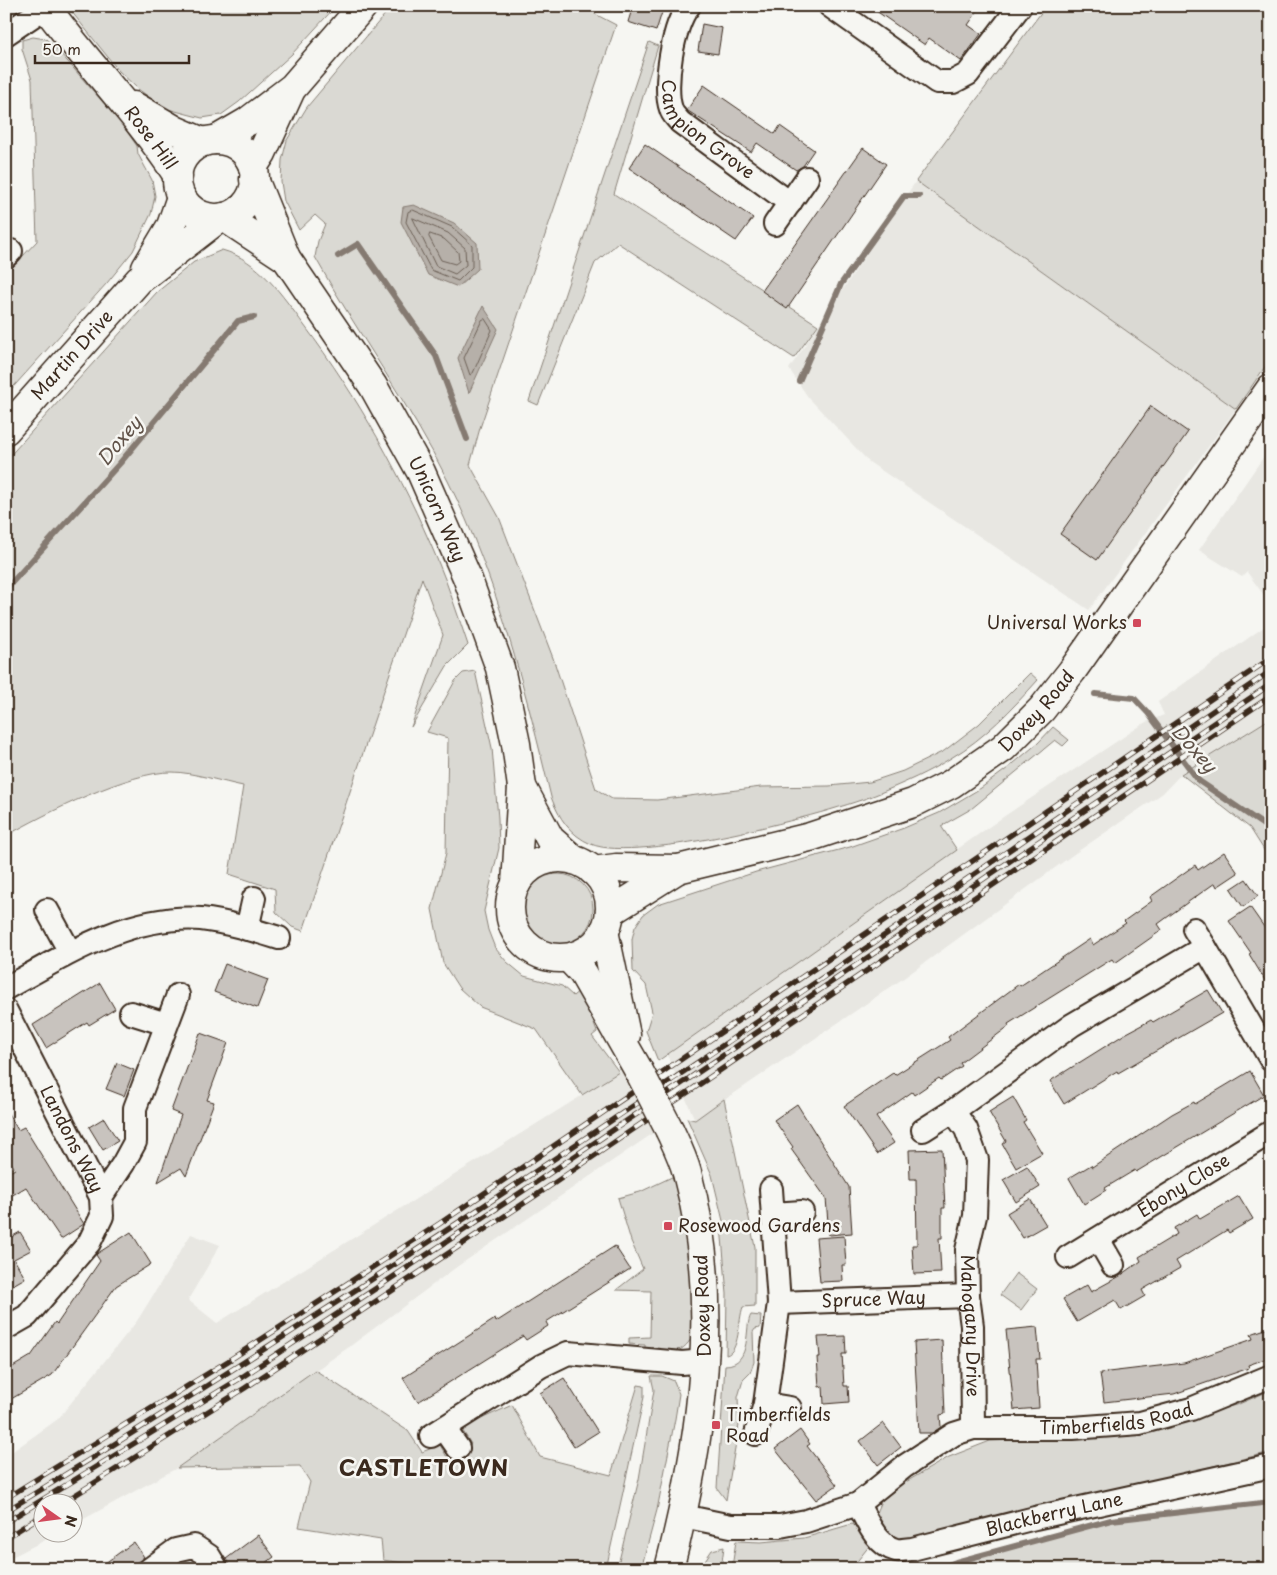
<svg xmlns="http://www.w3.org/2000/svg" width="1277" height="1575" font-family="'Playpen Sans',sans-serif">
	<rect width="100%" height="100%" fill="#f6f6f2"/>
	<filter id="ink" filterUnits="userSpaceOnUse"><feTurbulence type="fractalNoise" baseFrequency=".02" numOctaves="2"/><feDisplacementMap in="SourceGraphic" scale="10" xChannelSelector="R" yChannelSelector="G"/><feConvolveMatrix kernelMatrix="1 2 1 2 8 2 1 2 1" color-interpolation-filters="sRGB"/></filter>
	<g filter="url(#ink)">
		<g fill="#e8e7e2">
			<path d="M916,181l320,228 -147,201 -220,-148 -61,-65 -19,-28z"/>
			<path d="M1271,446v159l-24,-33 -5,5 -43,-27z"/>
			<path d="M1271,622v96l-90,56 -18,19 -89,61 -173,126 -206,140 -27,-63 1,-5 337,-237 140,-93 18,-7 -6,-13z"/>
			<path d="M626,1068l29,64 -197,134 -109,81 -172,121 -104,57 -1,-23h-30v30l17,1 -53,27v-104l52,-37 79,-98 54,-87 29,11 -32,55 29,23z"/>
		</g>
		<g fill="#dad9d3" stroke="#8a8278">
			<path d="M67,6h269l-44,48 -53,48 -18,13 -19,3 -38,-10 -26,-19 -19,-18z"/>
			<path d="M392,6h206l-3,8 21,11 -136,403 -10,37 29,52 54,141 43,131 16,10 45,1 104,-13 68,-1 41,-4 33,-11 41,-20 35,-27 51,-51 8,7c-26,29 -53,58 -87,78 -22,14 -47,25 -71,35 -50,21 -243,71 -289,51 -21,-9 -32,-26 -40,-47 -26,-108 -53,-216 -103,-316 -39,-78 -91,-148 -133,-224l3,-16 7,-17 -10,-9 -16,15 -15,-29 -3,-19 1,-22 5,-20 20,-33z"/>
			<path d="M1046,6h218l7,4v348l-35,51 -320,-228z"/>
			<path d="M33,37l13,2 8,7 67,77 16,23 1,8 14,26 3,16 -4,18 -18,37 -26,32 -101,112v-121l31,-33 -5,-161 -10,-31v-9z"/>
			<path d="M649,42l9,4 -44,148 204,131 -24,33 -176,-115 -23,20 -57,142 -9,-4z"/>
			<path d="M222,250c37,10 60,45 82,75 54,72 98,151 133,234 12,28 21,57 31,86l-21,21 -36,61 32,-92 -21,-57 -119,353 -11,-4 -16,-15 -1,-23 -46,-15 14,-88c-20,-4 -51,-14 -71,-14 -42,-1 -128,42 -166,64v-376l151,-168 37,-30z"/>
			<path d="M475,671l17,77 6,70 1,30 -15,63 4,19 7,18 12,14 17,14 38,10 11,10 8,-7 16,43 -5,4 27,36 -37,23 -46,-66 -56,-22 -21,-19 -16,-25 -11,-54 14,-56 2,-115 -21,-6 28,-51 8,-8z"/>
			<path d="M1271,718v143l-21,-33 -69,-54z"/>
			<path d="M1053,727l16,13 -6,6 -8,-6 -84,69 -30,17 16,24 -299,211 -12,-30 6,-19 -6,-27 -13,-14 -1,-32 3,-12 8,-12 15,-11 98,-32 94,-25 54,-19 35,-15 42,-25 27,-20 30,-25z"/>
			<circle cx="558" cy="909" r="35"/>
			<path d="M724,1099l31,148v59l-12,1c-5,13 -3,45 -17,48l1,-61 -6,-68 3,-1 -12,-50 -25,-57 8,2z"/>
			<path d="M674,1176l16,66 5,88c-10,27 -26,23 -50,22v-7l-16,-1v-6l21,-1 1,-46 -35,-1 27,-21 -12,-28 -13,-43 22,-6z"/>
			<path d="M1016,1273l21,16 -16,21 -21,-15z"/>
			<path d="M751,1315l10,1 -1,12 -5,1 -2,3 1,30 -4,11 -7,7 -5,17 1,28 -13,75 -9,-12 8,-123c28,0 19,-40 26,-50z"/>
			<path d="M315,1370l93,61 14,21 18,-7 7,12 24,-13 -10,-16 51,-23 28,52 71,18 27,-90 6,1v11l-38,172h-114l-3,-4c-35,8 -71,0 -106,-5l-2,-20 -82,-13 11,-45 -10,-16 -123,2z"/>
			<path d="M651,1376h11l12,5 5,13 -4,25 -18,91 -16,59h-24l22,-90 15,-89z"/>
			<path d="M1271,1390v62l-346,84 -33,3 -18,-22 7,-16 23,-18 45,-26 41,-16 139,-5 110,-32z"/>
			<path d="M1271,1502v67h-333l18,-7 155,-42z"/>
			<path d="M852,1524l13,7 5,14 -19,24 -119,-2 4,-26 25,1 43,-4z"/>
			<path d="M724,1547l-3,22h-22l13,-19z"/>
		</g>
		<g fill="#b6b0a9" stroke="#857a71">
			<path d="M414,205l40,18 23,20 1,26 -20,18 -30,-12 -27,-53 2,-15z"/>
			<path d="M483,306l15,23 -29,64 -11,-35z"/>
		</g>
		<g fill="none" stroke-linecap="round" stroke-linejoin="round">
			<g stroke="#6c6056" stroke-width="1">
				<path d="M413,210l39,17 20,18v22l-14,14 -27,-11 -25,-48 2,-10z"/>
				<path d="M413,218l35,15 17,15 1,17 -11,9 -19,-8z"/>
				<path d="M430,234l14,5 14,13 1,9 -4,3 -14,-4 -12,-23z"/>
				<path d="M485,319l7,11 -19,43 -3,2 -6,-17 18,-38z"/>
			</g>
			<g stroke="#857a71" stroke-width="6">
				<path d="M338,256l20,-12 78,112 31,83"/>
				<path d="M799,381l42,-97 63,-88h15"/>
				<path d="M6,589l114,-126 118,-142 16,-4"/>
				<path d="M1095,694l39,4 14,15 51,68 72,49"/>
				<path d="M938,1569l18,-7 155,-42 160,-18"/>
			</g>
		</g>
		<g fill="#c8c3be" stroke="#3b2a1e">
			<path d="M633,6h31l-8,25 -28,-9z"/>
			<path d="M869,6h112l-13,19 13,9 -20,27 -32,-23 -4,7z"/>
			<path d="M702,24l20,4 -4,26 -20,-3z"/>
			<path d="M704,85l71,49 5,-8 34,24 -11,16 -7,4 -39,-27 -6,9 -63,-41 -1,-1z"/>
			<path d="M645,144l108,74 -17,23 -107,-73z"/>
			<path d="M863,148l23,16 -99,145 -25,-18z"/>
			<path d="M1151,406l37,26 -91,128 -37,-26z"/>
			<path d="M1224,852l14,21 -21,14 -2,-4 -31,22 -26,19 4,6 -47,33 -3,-4 -104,65 1,2 -49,37 2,3 -21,14 -2,-2 -25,17 -2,-3 -36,25 18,26 -17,11 -33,-48 49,-33 2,2 55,-35 -2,-3 71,-53 1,2 70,-47 3,6 33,-22 -2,-2 28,-20 -2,-4 45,-32 3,5z"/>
			<path d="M1246,879l12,17 -15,11 -12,-18z"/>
			<path d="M1250,907l21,30v53l-22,-36 2,-1 -22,-32z"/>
			<path d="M225,964l43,16 -11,28 -43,-16z"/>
			<path d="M100,983l15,26 -26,16 -2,-3 -41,26 -13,-23z"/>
			<path d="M1208,990l14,23 -104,60 -1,-2 -53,33 -14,-23 75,-47 26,-14 2,2z"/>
			<path d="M200,1033l28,10 -21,57 7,2 -28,74 -5,-8 -23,14 23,-67 -10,-4z"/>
			<path d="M117,1063l17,7 -10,26 -18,-7z"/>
			<path d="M1250,1071l14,24 -128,77 -1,-2 -30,18 1,2 -22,14 -15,-26 22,-13 1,2 80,-53 22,-12 1,2z"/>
			<path d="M1013,1097l13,23 -3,2 19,31 -26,15 -14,-24 4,-3 -17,-29z"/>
			<path d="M797,1104l52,83 3,46 -23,2 -3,-37 -35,-49 2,-2 -19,-27z"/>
			<path d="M6,1110l12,20 6,-3 60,97 -23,15 -35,-52 -20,12v-25l9,-5 -9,-15z"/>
			<path d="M104,1118l14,23 -15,9 -14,-23z"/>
			<path d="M942,1149l3,59h-3v30h-3l2,35 -27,1 -2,-29h5l-1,-66h-6l-1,-29z"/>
			<path d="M1027,1166l13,21 -24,15 -13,-22z"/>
			<path d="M1239,1196l14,23 -24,14 -2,-3 -51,31 4,7 -38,22 3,6 -24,14 -6,-10 -38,22 -14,-23 24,-14 4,7 29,-16 21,-15 -2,-4 38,-23 -3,-6 23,-14 3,5z"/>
			<path d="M1030,1199l16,26 -23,13 -16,-25z"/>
			<path d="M20,1232l11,18 -17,9 11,19 -19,11v-49z"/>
			<path d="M131,1232l20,32 -35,22 -64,89 -46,27v-31l25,-15 24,-34 2,2 43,-63 -4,-6 2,-2z"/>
			<path d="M844,1236l2,29h-4l1,16 -23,1 -4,-44z"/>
			<path d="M615,1246l15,23 -84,53 2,4 -22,14 -3,-4 -105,66 -15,-24 92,-59 1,3z"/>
			<path d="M1037,1327l3,32h-4l3,49 -25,2 -8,-80z"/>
			<path d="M1271,1327v30l-23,8 1,3 -75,26 -70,8 -4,-29 84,-10 69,-24 -2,-5z"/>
			<path d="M845,1336l1,18h-4l2,32h4l1,16 -25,2 -1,-18 -4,1 -2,-30h3l-2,-20z"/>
			<path d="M942,1340l3,74 -5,1 1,12 -9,6h-13l-5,-91z"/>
			<path d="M564,1378l34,54 -24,15 -34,-54z"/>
			<path d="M883,1423l18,24 -23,18 -18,-24z"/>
			<path d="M800,1430l10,14 -3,2 30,39 -21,15 -41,-51z"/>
			<path d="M258,1535l16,22 -16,12h-28l-4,-10z"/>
			<path d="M134,1542l10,15 -16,12h-31z"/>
		</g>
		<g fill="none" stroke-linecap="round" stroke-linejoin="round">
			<g stroke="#3b2a1e" stroke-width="26">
				<g id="minor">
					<path id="s1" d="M689,6c-16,17 -26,81 -18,103 1,5 6,9 9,13l110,81"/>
					<path d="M830,6l107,76h16l15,-8 52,-68"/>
					<path d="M6,34l40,-27"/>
					<path d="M775,224l32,-46"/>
					<path d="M6,256l5,-5"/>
					<path d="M47,910l23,42"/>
					<path d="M247,929l7,-31"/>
					<path d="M1194,929l11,18"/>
					<path d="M6,988c60,-33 123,-74 195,-69 26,3 52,11 78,19"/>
					<path id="s2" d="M6,1011l95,186 1,19 -13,27 -62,73 -21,12"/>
					<path d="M131,1013l35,11"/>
					<path id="s3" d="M953,1111l13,18 11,31 -2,56 -8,34 1,46 4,30 1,102"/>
					<path d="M923,1130l30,-19 119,-86 133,-78 66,113"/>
					<path id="s4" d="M771,1189l8,114 189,-7"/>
					<path d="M101,1197l22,-33 12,-22v-34l43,-113"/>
					<path d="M773,1214l29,-2"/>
					<path d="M1098,1239l15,26"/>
					<path id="s5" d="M1068,1257l203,-125"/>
					<path d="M765,1404l25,4"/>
					<path d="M444,1428l14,20"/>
					<path d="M756,1434l9,-30 14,-101"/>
					<path d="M431,1436l110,-70 27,-13 114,10 23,-2"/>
					<path id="s6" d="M858,1504c8,15 18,41 38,46 4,1 11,-1 16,-1l123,-31 236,-52"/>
					<path id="s7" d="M683,1516l48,10h49l26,-5 52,-17 47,-38 49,-32 19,-6h100l67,-5 51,-14 80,-33"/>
					<path d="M150,1569l26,-19 18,-4 15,10 8,13"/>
				</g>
			</g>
			<g stroke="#3b2a1e" stroke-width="31">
				<g id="tertiary">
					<path id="s8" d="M45,6c43,58 93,109 133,170"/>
					<path d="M134,106l41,24 28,12"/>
					<path d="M216,140l31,-18 46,-35 70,-81"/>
					<path d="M253,167l9,-14 28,-61"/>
					<path id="s9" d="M593,871l23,-3 62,1 132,-32 103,-34 38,-19 52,-36 39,-39 30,-38 199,-283"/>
					<path d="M610,912l68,-43"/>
				</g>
			</g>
			<g stroke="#3b2a1e" stroke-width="31">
				<g id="primary">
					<circle cx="216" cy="179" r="39"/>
					<path id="s10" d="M254,179l32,79 87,128 48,86 46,105 33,91 16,76 6,43 -6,97"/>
					<path d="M224,217l62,41"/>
					<path d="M146,268l25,-42 10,-29"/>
					<path id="s11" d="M6,430l133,-150 79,-61"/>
					<path d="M522,787l28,52 24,21"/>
					<circle cx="560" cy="908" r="50"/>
					<path d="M604,931l22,104"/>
					<path d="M569,958l14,15 56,98"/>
					<path d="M669,1569c33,-128 53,-267 18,-396 -4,-15 -11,-29 -17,-42"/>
				</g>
			</g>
			<use href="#minor" stroke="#f6f6f2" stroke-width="22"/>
			<use href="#tertiary" stroke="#f6f6f2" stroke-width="28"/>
			<use href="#primary" stroke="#f6f6f2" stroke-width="28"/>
			<g stroke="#3b2a1e" stroke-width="5.5">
				<g id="rail">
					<path d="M6,1498l222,-137 211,-137 832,-566"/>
					<path d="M64,1502l181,-114 296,-196 730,-496"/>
					<path d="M6,1511c432,-264 847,-555 1265,-840"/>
					<path d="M6,1522l233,-143 296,-196 736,-499"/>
					<path d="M6,1538l36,-23"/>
				</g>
			</g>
			<use href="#rail" stroke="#f6f6f2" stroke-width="4" stroke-dasharray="11" stroke-linecap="butt"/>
			<g stroke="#3b2a1e" stroke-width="31" stroke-linecap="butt">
				<path id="primary-bridge" d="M639,1071l31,60"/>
			</g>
			<use href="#primary-bridge" stroke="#f6f6f2" stroke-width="28"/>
		</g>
	</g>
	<g fill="#d1495b" stroke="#f6f6f2" stroke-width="2">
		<rect x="1132" y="618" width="10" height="10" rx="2.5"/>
		<rect x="663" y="1221" width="10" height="10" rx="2.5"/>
		<rect x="711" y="1420" width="10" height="10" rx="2.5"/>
	</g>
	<g text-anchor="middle" stroke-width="5" stroke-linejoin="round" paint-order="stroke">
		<g font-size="18" fill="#3b2a1e" stroke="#f6f6f2">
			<text dy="6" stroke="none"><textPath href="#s1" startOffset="145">Campion Grove</textPath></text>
			<text dy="6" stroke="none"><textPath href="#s8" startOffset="169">Rose Hill</textPath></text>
			<text dy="6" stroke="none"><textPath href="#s11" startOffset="100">Martin Drive</textPath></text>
			<text dy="6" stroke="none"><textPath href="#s10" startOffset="379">Unicorn Way</textPath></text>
			<text dy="6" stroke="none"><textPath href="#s9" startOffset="485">Doxey Road</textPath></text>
			<text dy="6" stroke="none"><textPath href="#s2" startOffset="144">Landons Way</textPath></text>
			<text dy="6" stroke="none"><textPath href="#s5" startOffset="136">Ebony Close</textPath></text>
			<text dy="6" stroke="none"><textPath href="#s4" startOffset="209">Spruce Way</textPath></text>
			<text transform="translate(703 1306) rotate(-92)" y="6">Doxey Road</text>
			<text dy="6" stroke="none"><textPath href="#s3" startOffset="222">Mahogany Drive</textPath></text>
			<text dy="6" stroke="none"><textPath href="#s7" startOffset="462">Timberfields Road</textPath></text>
			<text dy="6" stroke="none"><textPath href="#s6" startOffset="224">Blackberry Lane</textPath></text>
		</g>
		<g font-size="18" fill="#3b2a1e" stroke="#f6f6f2" text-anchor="start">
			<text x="1127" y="629" text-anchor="end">Universal Works</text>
			<text x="678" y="1232">Rosewood Gardens</text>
			<text x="726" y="1421">Timberfields<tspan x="726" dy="21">Road</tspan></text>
		</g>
		<g font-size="19" font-style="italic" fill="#605248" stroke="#f6f6f2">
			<text transform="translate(119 441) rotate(-50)" y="7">Doxey</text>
			<text transform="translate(1194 748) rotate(49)" y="7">Doxey</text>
		</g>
		<g font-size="22" font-weight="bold" letter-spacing="1" fill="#3b2a1e" stroke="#f6f6f2">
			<text x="424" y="1476">CASTLETOWN</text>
		</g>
	</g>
	<rect width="1277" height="1575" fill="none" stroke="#f6f6f2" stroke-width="25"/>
	<rect x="12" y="12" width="1252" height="1550" fill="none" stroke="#3b2a1e" stroke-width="2" filter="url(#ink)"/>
	<g transform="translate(58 1518) rotate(104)"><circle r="24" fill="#f6f6f2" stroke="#aba49d"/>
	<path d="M0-4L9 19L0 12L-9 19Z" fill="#d1495b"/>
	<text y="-8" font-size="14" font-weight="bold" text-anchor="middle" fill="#3b2a1e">N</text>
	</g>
	<path d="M35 55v8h154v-8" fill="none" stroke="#3b2a1e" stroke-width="2.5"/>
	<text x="42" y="55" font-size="15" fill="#3b2a1e" stroke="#f6f6f2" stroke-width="4" paint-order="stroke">50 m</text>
</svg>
